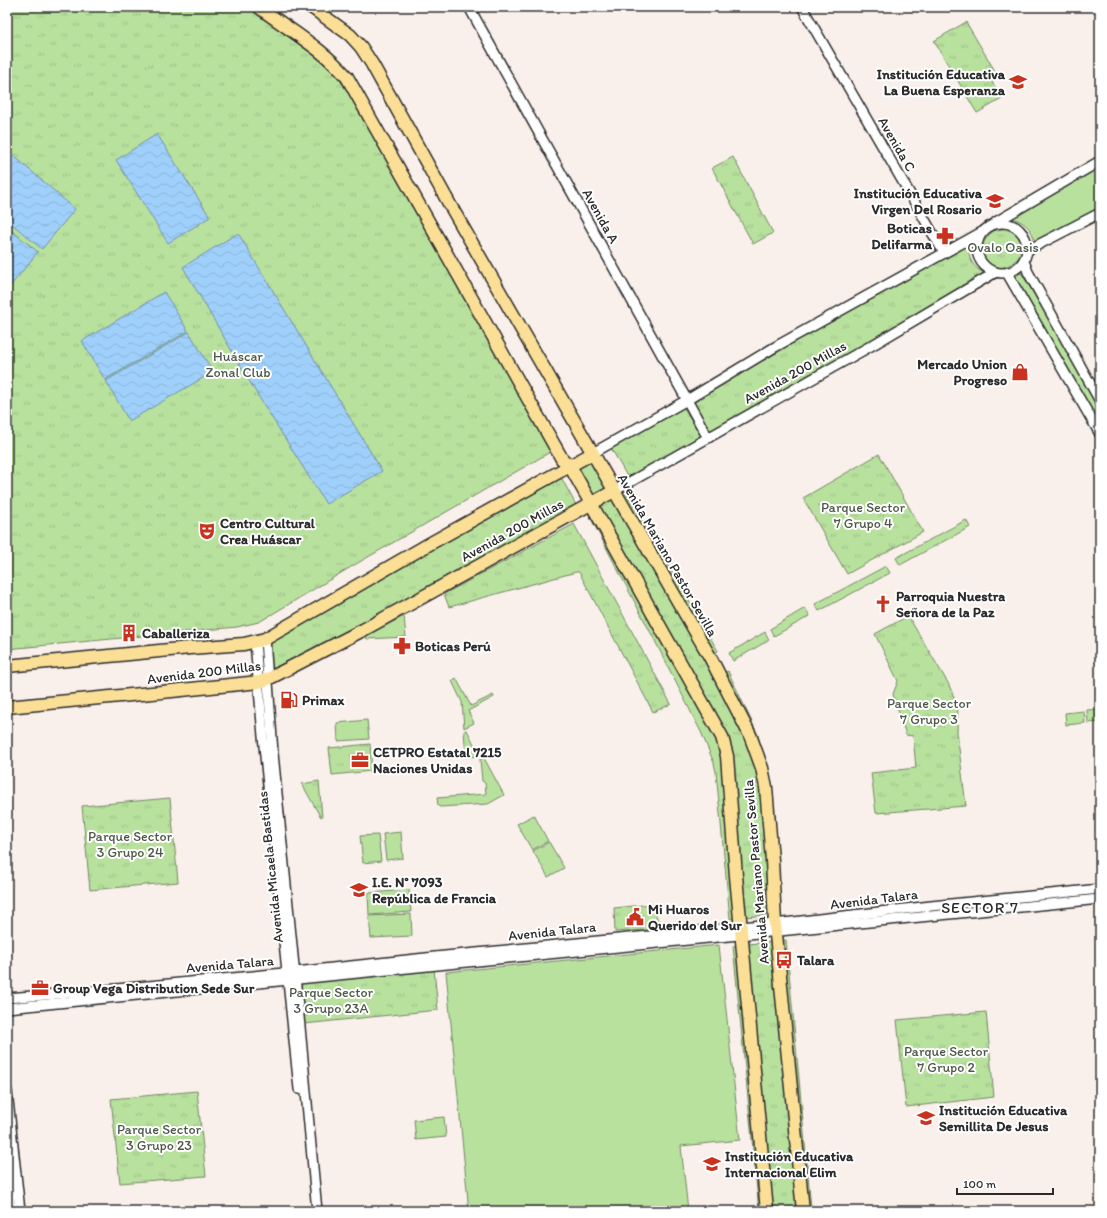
<svg xmlns="http://www.w3.org/2000/svg" width="1107" height="1218" font-family="Itim,sans-serif">
	<defs>
		<pattern id="park-tufts" width="24" height="20" patternUnits="userSpaceOnUse"><rect width="24" height="20" fill="#b8e19e"/><path d="M3 7l-1-3M5 7V3M7 7l1-3M15 17l-1-3M17 17v-4M19 17l1-3" fill="none" stroke="#9ec188"/></pattern>
		<pattern id="water-waves" width="16" height="10" patternUnits="userSpaceOnUse"><rect width="16" height="10" fill="#9fd0fb"/><path d="M0 5q4-4 8 0t8 0" fill="none" stroke="#89b3d7"/></pattern>
	</defs>
	<rect width="100%" height="100%" fill="#faf0eb"/>
	<filter id="ink" filterUnits="userSpaceOnUse"><feTurbulence type="fractalNoise" baseFrequency=".025" numOctaves="2"/><feDisplacementMap in="SourceGraphic" scale="8" xChannelSelector="R" yChannelSelector="G"/><feConvolveMatrix kernelMatrix="1 2 1 2 8 2 1 2 1" color-interpolation-filters="sRGB"/></filter>
	<g filter="url(#ink)">
		<g fill="#b8e19e" stroke="#728664">
			<path d="M1100,167v42l-65,37c-1,-16 -8,-22 -22,-28z"/>
			<path d="M1018,272l4,2 78,132v21l-86,-151z"/>
			<path d="M587,461h4l15,28 -12,7 -16,-27 1,-1z"/>
			<path d="M627,494l91,157 -6,4 -91,-158z"/>
			<path d="M593,511l72,128 56,110 16,169 -7,1 -11,-116 -3,-31 -2,-9 -13,-31 -48,-95 -65,-124z"/>
			<path d="M966,520l4,7 -70,38 -4,-7z"/>
			<path d="M886,566l4,7 -71,38 -4,-7z"/>
			<path d="M805,608l5,8 -36,20 -4,-7z"/>
			<path d="M404,616l2,21 -39,2 -1,-3z"/>
			<path d="M765,632l4,8 -36,21 -4,-8z"/>
			<path d="M728,671l30,64 10,43 -46,-104z"/>
			<path d="M456,678l15,28 22,-11 1,2 -26,14 6,12 -10,5 -2,-26 -10,-21z"/>
			<path d="M1100,709v13l-12,1 -1,-13z"/>
			<path d="M1084,711l1,12 -19,2 -1,-12z"/>
			<path d="M367,720l2,19 -31,2 -1,-18z"/>
			<path d="M467,730l8,16 2,-1 5,8 -1,1 1,2 -16,1 -2,-26z"/>
			<path d="M484,758l20,37 -16,9 -48,3 -2,-1 -1,-8 49,-4 -1,-11 -3,-2 -2,-22z"/>
			<path d="M534,815l14,26 -16,9 -15,-26z"/>
			<path d="M401,832l2,26 -17,2 -3,-26z"/>
			<path d="M378,835l3,26 -18,2 -3,-27z"/>
			<path d="M549,842l15,26 -16,9 -15,-26z"/>
			<path d="M409,890l2,22 -42,3 -1,-22z"/>
			<path d="M411,914l1,22 -41,2 -2,-22z"/>
			<path d="M786,940l25,267 -6,1 -25,-267z"/>
			<path d="M719,945l21,195 -59,6 7,65h-219l-23,-239z"/>
			<path d="M740,945l25,266h-6l-26,-265z"/>
			<path d="M444,1117l2,20 -30,3 -2,-20z"/>
		</g>
		<g fill="url(#park-tufts)" stroke="#728664">
			<path d="M7,7h242l71,53 16,15 9,12 202,350 5,14 -196,113 -97,58 -22,5 -230,22z"/>
			<path d="M966,22l32,54 -7,4 11,19 -25,14 -43,-72z"/>
			<path d="M733,157l40,76 -20,11 -41,-76z"/>
			<path d="M1009,228c34,10 3,49 -20,38 -15,-7 -6,-29 5,-35 5,-2 10,-2 15,-3z"/>
			<path d="M969,242c-2,14 3,28 19,32l-279,159 -18,-31z"/>
			<path d="M683,406l18,30 -73,42 -17,-30z"/>
			<path d="M879,454l44,78 -76,42 -44,-76z"/>
			<path d="M559,478l3,1 14,26v2l-305,169 -2,-35z"/>
			<path d="M613,494l103,183 30,59 14,44 8,78 -2,20 3,37 -25,2 -13,-153 -136,-260z"/>
			<path d="M574,524l97,180 -18,8 -74,-140h-3l-127,35 -5,-13z"/>
			<path d="M908,616l40,67 10,23 -1,26 9,74 -90,7 -5,-40 45,-5 -3,-32 -7,-1 -13,-41 5,-13 -23,-47z"/>
			<path d="M370,744l2,27 -40,4 -3,-27z"/>
			<path d="M319,781l3,36 -2,-1 -18,-32z"/>
			<path d="M170,798l8,84 -88,8 -8,-84z"/>
			<path d="M652,904l8,22 -1,3 -44,3 -1,-24z"/>
			<path d="M772,942l27,266 -23,3h-4l-25,-267z"/>
			<path d="M434,969l4,41 -134,14 -4,-41z"/>
			<path d="M986,1012l8,85 -88,10 -9,-87z"/>
			<path d="M197,1091l9,85 -86,7 -9,-84z"/>
		</g>
		<g fill="url(#water-waves)" stroke="#718ea8">
			<path d="M157,134l53,83 -42,26 -52,-83z"/>
			<path d="M7,150l68,59 -33,40 -35,-29z"/>
			<path d="M7,227l31,25 -31,38z"/>
			<path d="M238,233l144,238 -56,33 -72,-115 -71,-122z"/>
			<path d="M164,292l24,39 -83,49 -23,-39z"/>
			<path d="M189,332l24,40 -84,49 -23,-40z"/>
		</g>
		<g fill="none" stroke-linecap="round" stroke-linejoin="round">
			<g stroke="#2b2b2b" stroke-width="12">
				<g id="minor">
					<path d="M469,7l239,431"/>
					<path d="M802,7l142,246"/>
					<path d="M996,222l104,-61"/>
					<circle cx="1002" cy="248" r="25"/>
					<path d="M1028,250l72,-37"/>
					<path d="M1024,261l4,11 72,129"/>
					<path d="M1007,273l93,161"/>
					<path d="M593,453l94,-53 88,-53 207,-115"/>
					<path d="M614,491l262,-148 120,-71"/>
					<path d="M265,639l8,114 27,274 17,184"/>
					<path d="M255,642l8,94 36,353"/>
					<path d="M7,998l88,-7 200,-19 140,-15 358,-35 138,-16 169,-17"/>
					<path d="M7,1008l1093,-109"/>
					<path d="M7,1091l13,120"/>
					<path d="M7,1168l4,43"/>
				</g>
			</g>
			<g stroke="#2b2b2b" stroke-width="15">
				<g id="major">
					<path d="M259,7c30,23 63,41 88,70l215,382 8,7 152,271 5,19 9,120 31,335"/>
					<path d="M311,7l39,28 11,12 11,17 78,141 260,452 40,78 12,33 4,19 6,73 3,64 28,287"/>
					<path d="M7,666l183,-18 54,-4 21,-5 166,-96 162,-90"/>
					<path d="M7,707l155,-15 97,-10 9,-3 95,-49 251,-139"/>
				</g>
			</g>
			<use href="#minor" stroke="#fff" stroke-width="9"/>
			<use href="#major" stroke="#fbdf96" stroke-width="12"/>
		</g>
	</g>
	<defs>
		<g id="school-bare" transform="scale(1.38)"><path d="M0-5L7-2L0 1L-7-2ZM-4 1L0 2.5L4 1V4Q0 6-4 4Z" fill="#c8321e" stroke="#fff" stroke-width="2.5" paint-order="stroke"/></g>
		<g id="pharmacy-bare" transform="scale(1.38)"><path d="M-2-6h4v4h4v4h-4v4h-4v-4h-4v-4h4Z" fill="#c8321e" stroke="#fff" stroke-width="2.5" paint-order="stroke"/></g>
		<g id="shop-bare" transform="scale(1.38)"><path d="M-5-2.5h2.3a2.7 3.5 0 0 1 5.4 0H5L5.5 6h-11ZM-1.5-2.5h3a1.5 2.3 0 0 0-3 0Z" fill="#c8321e" stroke="#fff" stroke-width="2.5" paint-order="stroke"/></g>
		<g id="theatre-bare" transform="scale(1.38)"><path d="M-5-5.5Q0-4 5-5.5V0Q5 5 0 6Q-5 5-5 0ZM-3.3-2.5H-1v1.5H-3.3ZM1-2.5H3.3v1.5H1ZM-2.8 1Q0 5.5 2.8 1Z" fill="#c8321e" stroke="#fff" stroke-width="2.5" paint-order="stroke"/></g>
		<g id="church-bare" transform="scale(1.38)"><path d="M-1.2-6h2.4v3.5h3.3v2.4h-3.3V6h-2.4V-.1h-3.3v-2.4h3.3Z" fill="#c8321e" stroke="#fff" stroke-width="2.5" paint-order="stroke"/></g>
		<g id="building-bare" transform="scale(1.38)"><path d="M-4-6H4V6H1V3H-1V6H-4ZM-2.5-4.3h1.7v1.8h-1.7ZM.8-4.3h1.7v1.8H.8ZM-2.5-1h1.7V.8h-1.7ZM.8-1h1.7V.8H.8Z" fill="#c8321e" stroke="#fff" stroke-width="2.5" paint-order="stroke"/></g>
		<g id="fuel-bare" transform="scale(1.38)"><path d="M-5.5-6h7V0h2V4h1.3V-2.5L3-4.5l.8-.8L6-3V5H2.5V1h-1V6h-7ZM-4.2-4.7v3.2H.2V-4.7Z" fill="#c8321e" stroke="#fff" stroke-width="2.5" paint-order="stroke"/></g>
		<g id="office-bare" transform="scale(1.38)"><path d="M-6-3h4V-5.5h4V-3h4V5H-6ZM-1-4.5V-3h2v-1.5ZM-6 0V1H6V0Z" fill="#c8321e" stroke="#fff" stroke-width="2.5" paint-order="stroke"/></g>
		<g id="civic-bare" transform="scale(1.38)"><path d="M-.6-6.5H3V-4.5H.6V-3L4-1V1h2V6H-6V1h2V-1L-.6-3ZM-1.2 2.5V6h2.4V2.5Z" fill="#c8321e" stroke="#fff" stroke-width="2.5" paint-order="stroke"/></g>
		<g id="bus-bare" transform="scale(1.38)"><path d="M-5-6H5V4H4V6H2V4H-2V6H-4V4H-5ZM-3.5-4V0h7V-4ZM-3.5 1.2v1.5H-2V1.2ZM2 1.2v1.5H3.5V1.2Z" fill="#c8321e" stroke="#fff" stroke-width="2.5" paint-order="stroke"/></g>
	</defs>
	<g fill-rule="evenodd">
		<use href="#school-bare" x="1018" y="82"/>
		<use href="#school-bare" x="995" y="201"/>
		<use href="#pharmacy-bare" x="945" y="236"/>
		<use href="#shop-bare" x="1020" y="372"/>
		<use href="#theatre-bare" x="207" y="531"/>
		<use href="#church-bare" x="883" y="604"/>
		<use href="#building-bare" x="129" y="633"/>
		<use href="#pharmacy-bare" x="402" y="646"/>
		<use href="#fuel-bare" x="289" y="700"/>
		<use href="#office-bare" x="360" y="760"/>
		<use href="#school-bare" x="359" y="890"/>
		<use href="#civic-bare" x="635" y="917"/>
		<use href="#bus-bare" x="784" y="960"/>
		<use href="#office-bare" x="40" y="988"/>
		<use href="#school-bare" x="926" y="1118"/>
		<use href="#school-bare" x="712" y="1164"/>
	</g>
	<g text-anchor="middle" stroke-width="4" stroke-linejoin="round" paint-order="stroke">
		<g font-size="14" font-weight="bold" fill="#2b2b2b" stroke="#fff" text-anchor="start">
			<text x="1005" y="79" text-anchor="end">Institución Educativa<tspan x="1005" dy="16">La Buena Esperanza</tspan></text>
			<text x="982" y="198" text-anchor="end">Institución Educativa<tspan x="982" dy="16">Virgen Del Rosario</tspan></text>
			<text x="932" y="233" text-anchor="end">Boticas<tspan x="932" dy="16">Delifarma</tspan></text>
			<text x="1007" y="369" text-anchor="end">Mercado Union<tspan x="1007" dy="16">Progreso</tspan></text>
			<text x="220" y="528">Centro Cultural<tspan x="220" dy="16">Crea Huáscar</tspan></text>
			<text x="896" y="601">Parroquia Nuestra<tspan x="896" dy="16">Señora de la Paz</tspan></text>
			<text x="142" y="638">Caballeriza</text>
			<text x="415" y="651">Boticas Perú</text>
			<text x="302" y="705">Primax</text>
			<text x="373" y="757">CETPRO Estatal 7215<tspan x="373" dy="16">Naciones Unidas</tspan></text>
			<text x="372" y="887">I.E. N° 7093<tspan x="372" dy="16">República de Francia</tspan></text>
			<text x="648" y="914">Mi Huaros<tspan x="648" dy="16">Querido del Sur</tspan></text>
			<text x="797" y="965">Talara</text>
			<text x="53" y="993">Group Vega Distribution Sede Sur</text>
			<text x="939" y="1115">Institución Educativa<tspan x="939" dy="16">Semillita De Jesus</tspan></text>
			<text x="725" y="1161">Institución Educativa<tspan x="725" dy="16">Internacional Elim</tspan></text>
		</g>
		<g font-size="14" fill="#2b2b2b" stroke="#fff">
			<text transform="translate(897 144) rotate(60)" y="5">Avenida C</text>
			<text transform="translate(601 216) rotate(61)" y="5">Avenida A</text>
			<text transform="translate(795 372) rotate(-29)" y="5">Avenida 200 Millas</text>
			<text transform="translate(512 530) rotate(-29)" y="5">Avenida 200 Millas</text>
			<text transform="translate(668 555) rotate(60)" y="5">Avenida Mariano Pastor Sevilla</text>
			<text transform="translate(204 672) rotate(-7)" y="5">Avenida 200 Millas</text>
			<text transform="translate(270 867) rotate(-96)" y="5">Avenida Micaela Bastidas</text>
			<text transform="translate(756 872) rotate(-95)" y="5">Avenida Mariano Pastor Sevilla</text>
			<text transform="translate(874 899) rotate(-7)" y="5">Avenida Talara</text>
			<text transform="translate(552 931) rotate(-6)" y="5">Avenida Talara</text>
			<text transform="translate(230 964) rotate(-5)" y="5">Avenida Talara</text>
		</g>
		<g font-size="14" fill="#4e5848" stroke="#fff">
			<text x="1003" y="252">Ovalo Oasis</text>
			<text x="238" y="361">Huáscar<tspan x="238" dy="16">Zonal Club</tspan></text>
			<text x="863" y="512">Parque Sector<tspan x="863" dy="16">7 Grupo 4</tspan></text>
			<text x="929" y="708">Parque Sector<tspan x="929" dy="16">7 Grupo 3</tspan></text>
			<text x="130" y="841">Parque Sector<tspan x="130" dy="16">3 Grupo 24</tspan></text>
			<text x="331" y="997">Parque Sector<tspan x="331" dy="16">3 Grupo 23A</tspan></text>
			<text x="946" y="1056">Parque Sector<tspan x="946" dy="16">7 Grupo 2</tspan></text>
			<text x="159" y="1134">Parque Sector<tspan x="159" dy="16">3 Grupo 23</tspan></text>
		</g>
		<g font-size="16" letter-spacing="1" fill="#2b2b2b" stroke="#fff">
			<text x="980" y="913">SECTOR 7</text>
		</g>
	</g>
	<rect width="1107" height="1218" fill="none" stroke="#fff" stroke-width="24"/>
	<rect x="12" y="12" width="1083" height="1194" fill="none" stroke="#2b2b2b" stroke-width="1.5" filter="url(#ink)"/>
	<path d="M957 1188v6h96v-6" fill="none" stroke="#2b2b2b" stroke-width="2"/>
	<text x="963" y="1188" font-size="12" fill="#2b2b2b" stroke="#ffffff" stroke-width="3" paint-order="stroke">100 m</text>
</svg>
